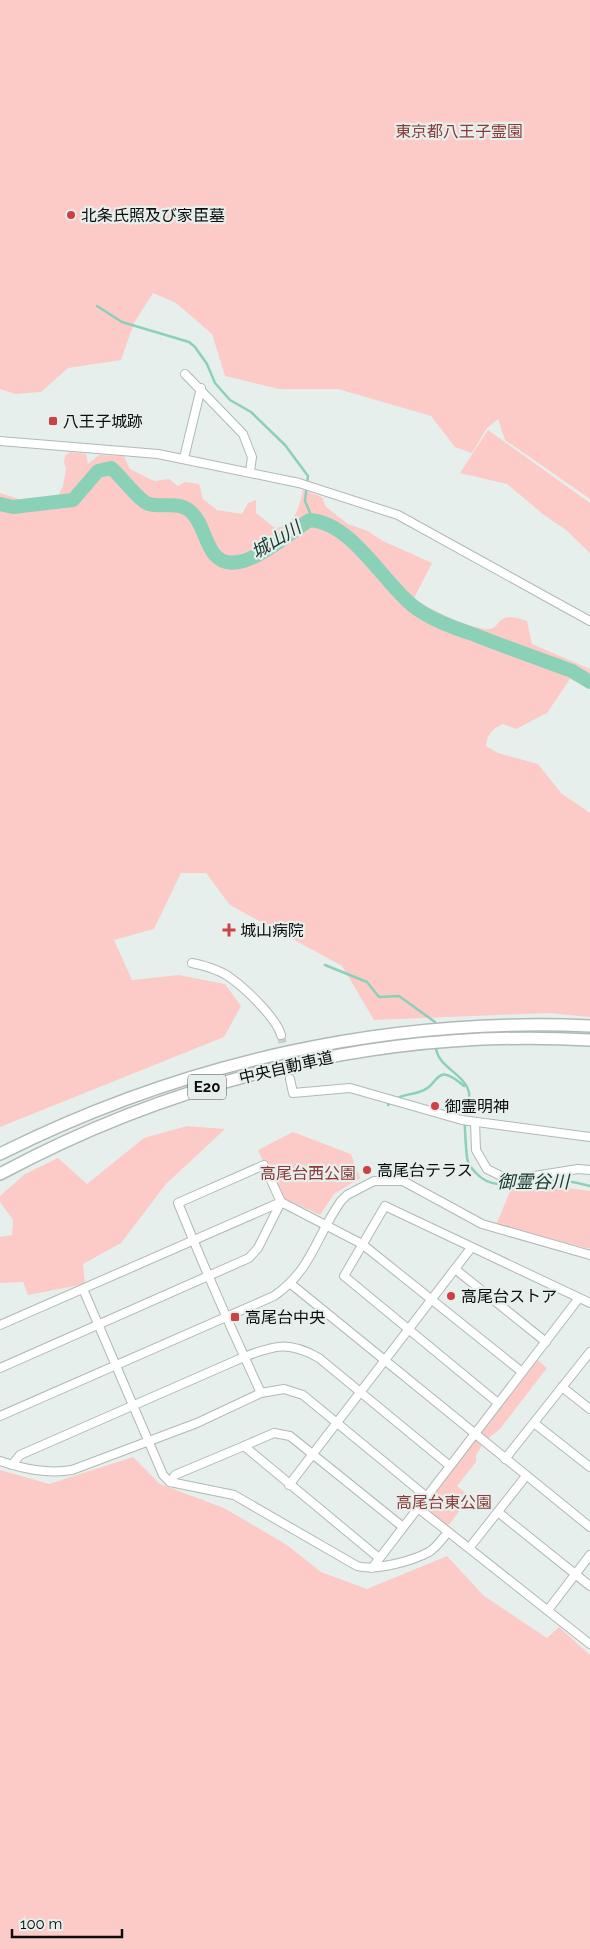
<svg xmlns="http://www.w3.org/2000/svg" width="590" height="1949" font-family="Raleway,'Noto Sans JP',sans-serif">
	<rect width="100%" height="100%" fill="#e7efec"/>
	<g fill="#fccbc7">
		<path d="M0,0h590v499l-85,-59 -7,-21 -11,9 -15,25 -17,-6 -24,-31 -93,-27h-59l-54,-13 -13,-42 -36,-31 -23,-10 -19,30 -13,37 -53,8 -27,24 -26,2 -15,-5z"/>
		<path d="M488,430l102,73v50l-25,-24 -21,-14 -37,-31 -47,-11z"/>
		<path d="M70,452l16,2 2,10 11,-9 25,1 6,13 24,12 15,-2 9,7 7,-4 14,2 4,15 14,11 25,4 6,-11 8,-3v13l19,15c20,-2 24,-20 28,-38l19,7 4,10 22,17 20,7 15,10 49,22 -18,35c12,10 65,36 79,30 3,-1 5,-6 8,-8 9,-6 16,-2 26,1l5,23 58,25v17l-20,-7 -23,34 -31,16 -13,-5c-11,5 -16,10 -17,22l12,7 40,11 23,29 29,20v204l-41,-4 -175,7 -32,-54 -112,-61 -24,-32h-25l-27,56 -40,11 18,40 47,-5 46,9 16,22 -17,31 -224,90v-634l22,7 35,-2 6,-12 3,-17 -2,-7 1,-6z"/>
		<path d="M187,1126l38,3 -59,55 -45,59 -38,21 2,20 -57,11 -5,-13 -23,1v-46l12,-2 1,-15 -13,-18v-6l25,-22 33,-16 29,26 57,-46z"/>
		<path d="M293,1132l58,22 9,24 -26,16 -14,21 -41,-19 -21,-46z"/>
		<path d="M558,1187l32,4v58l-94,-24 15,-36z"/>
		<path d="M534,1357l13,11 -47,61 -16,13 -8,13v7l-19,24 13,11 -25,33 -27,-22z"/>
		<path d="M133,1457l27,27 64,24 63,37 34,27 46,17 80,-33 37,40 63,42 12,-11 31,28v294h-590v-479l49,14z"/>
	</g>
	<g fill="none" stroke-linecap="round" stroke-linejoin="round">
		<g stroke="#8ad1b8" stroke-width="2.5">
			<path d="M97,306l25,16 67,20 6,5 12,17 8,19 15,17 21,12 34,33 23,31 -3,25 8,19"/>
			<path d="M325,965l42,17 12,15 20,-1 36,26v5"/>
			<path d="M436,1047c1,20 28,26 33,45 1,8 -2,16 -4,23 -1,5 1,35 2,42 0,6 5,12 9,16 18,20 45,8 69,7 15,-1 30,2 45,6"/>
			<path d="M388,1105c11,-11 18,-9 31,-13 22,-5 14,-33 45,-6"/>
		</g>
		<path stroke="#8ad1b8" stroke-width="14" d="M0,504l13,3 60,-7 25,-29 13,-3c11,9 28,33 38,36 14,4 30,-3 41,7 13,11 14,30 24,43 23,29 76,-23 96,-34 42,3 72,61 103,86 18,14 42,22 62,29 33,13 65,24 97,36l18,11"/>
		<path stroke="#c6cdcb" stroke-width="8" stroke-dasharray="8 4" stroke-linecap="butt" d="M281,1035l9,44"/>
		<g stroke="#b0b9b5" stroke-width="10">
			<g id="minor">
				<path d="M185,374l58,60 9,23 -2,14"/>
				<path d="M0,441l158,13 141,29 99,32 192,106"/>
				<path d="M184,458l17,-70"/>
				<path d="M192,963c14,3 29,7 40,16 14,10 45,40 49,56"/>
				<path d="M290,1079l3,14 57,-5 112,32 128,17"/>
				<path d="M475,1122l1,28 11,19 22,11 69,-11 12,1"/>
				<path d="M455,1269l91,73"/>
				<path d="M291,1284l299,243"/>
				<path d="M83,1289l80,186 7,7 64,13 123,71c19,5 55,-5 72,-14 8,-5 13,-13 19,-20"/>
				<path d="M0,1325l281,-123 81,42 160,128"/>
				<path d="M0,1368l249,-110 9,-10 23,-46 -17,-37 -86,38c26,64 54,128 83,190"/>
				<path d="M562,1387l28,22"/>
				<path d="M498,1403l-154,-127 41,-70 205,97"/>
				<path d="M0,1416l274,-120c38,-26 42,-60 67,-95l6,-6 27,-14h29l79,43 108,31"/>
				<path d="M534,1423l56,44"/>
				<path d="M244,1446l30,-13 16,3 113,91"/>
				<path d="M505,1459l85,-107"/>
				<path d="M0,1461c24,8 47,13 72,9l125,-47 64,-30 23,-4 19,6 124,102"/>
				<path d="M12,1465l8,-10 224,-98c31,-12 45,-16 75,1l131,108"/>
				<path d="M170,1482l5,-7 69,-29 135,112"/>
				<path d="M289,1485l182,-237"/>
				<path d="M418,1508l172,136"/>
				<path d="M498,1512l92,74"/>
				<path d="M470,1547l56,-71"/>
				<path d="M372,1568l207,-270"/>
				<path d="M548,1610l42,-55"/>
			</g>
		</g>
		<g stroke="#b0b9b5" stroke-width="14">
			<g id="highway">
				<path d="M0,1154c184,-92 385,-137 590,-128"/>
				<path d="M0,1174c180,-97 386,-146 590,-134"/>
			</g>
		</g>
		<use href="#minor" stroke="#fff" stroke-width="8"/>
		<use href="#highway" stroke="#fff" stroke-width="11"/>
	</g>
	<g fill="#cf4043" stroke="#e7efec" stroke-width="2">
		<circle cx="71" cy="215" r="5"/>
		<rect x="48" y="416" width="10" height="10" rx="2.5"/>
		<path d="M226.5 922.5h5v5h5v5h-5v5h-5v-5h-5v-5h5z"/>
		<circle cx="435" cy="1106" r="5"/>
		<circle cx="367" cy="1170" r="5"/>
		<circle cx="451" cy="1296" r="5"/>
		<rect x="230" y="1312" width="10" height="10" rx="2.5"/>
	</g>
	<g text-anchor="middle" stroke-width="4.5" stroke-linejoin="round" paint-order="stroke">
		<rect fill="#e7efec" stroke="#4e5250" stroke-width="1" x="188" y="1074.5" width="38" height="25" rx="4"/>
		<g font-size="15" font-weight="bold" fill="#0c0e0d">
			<text x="207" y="1092">E20</text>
		</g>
		<g font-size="16" fill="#8b3b39" stroke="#e7efec">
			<text x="459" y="137">東京都八王子霊園</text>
			<text x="308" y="1179">高尾台西公園</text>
			<text x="444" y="1508">高尾台東公園</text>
		</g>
		<g font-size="16" fill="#0c0e0d" stroke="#e7efec" text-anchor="start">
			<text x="81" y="221">北条氏照及び家臣墓</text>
			<text x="63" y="427">八王子城跡</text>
			<text x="240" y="936">城山病院</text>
			<text x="445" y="1112">御霊明神</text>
			<text x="377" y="1176">高尾台テラス</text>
			<text x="461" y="1302">高尾台ストア</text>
			<text x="245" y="1323">高尾台中央</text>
		</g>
		<g font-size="16" fill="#0c0e0d" stroke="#e7efec">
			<text transform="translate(286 1067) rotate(-13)" y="6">中央自動車道</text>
		</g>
		<g font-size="18" font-style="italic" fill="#16372c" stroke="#e7efec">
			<text transform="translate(276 540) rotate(-31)" y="6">城山川</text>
			<text x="533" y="1188">御霊谷川</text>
		</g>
	</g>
	<path d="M12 1929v8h110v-8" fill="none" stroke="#0c0e0d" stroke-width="2.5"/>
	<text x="20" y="1929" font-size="15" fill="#0c0e0d" stroke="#e7efec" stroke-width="4" paint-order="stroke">100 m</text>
</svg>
